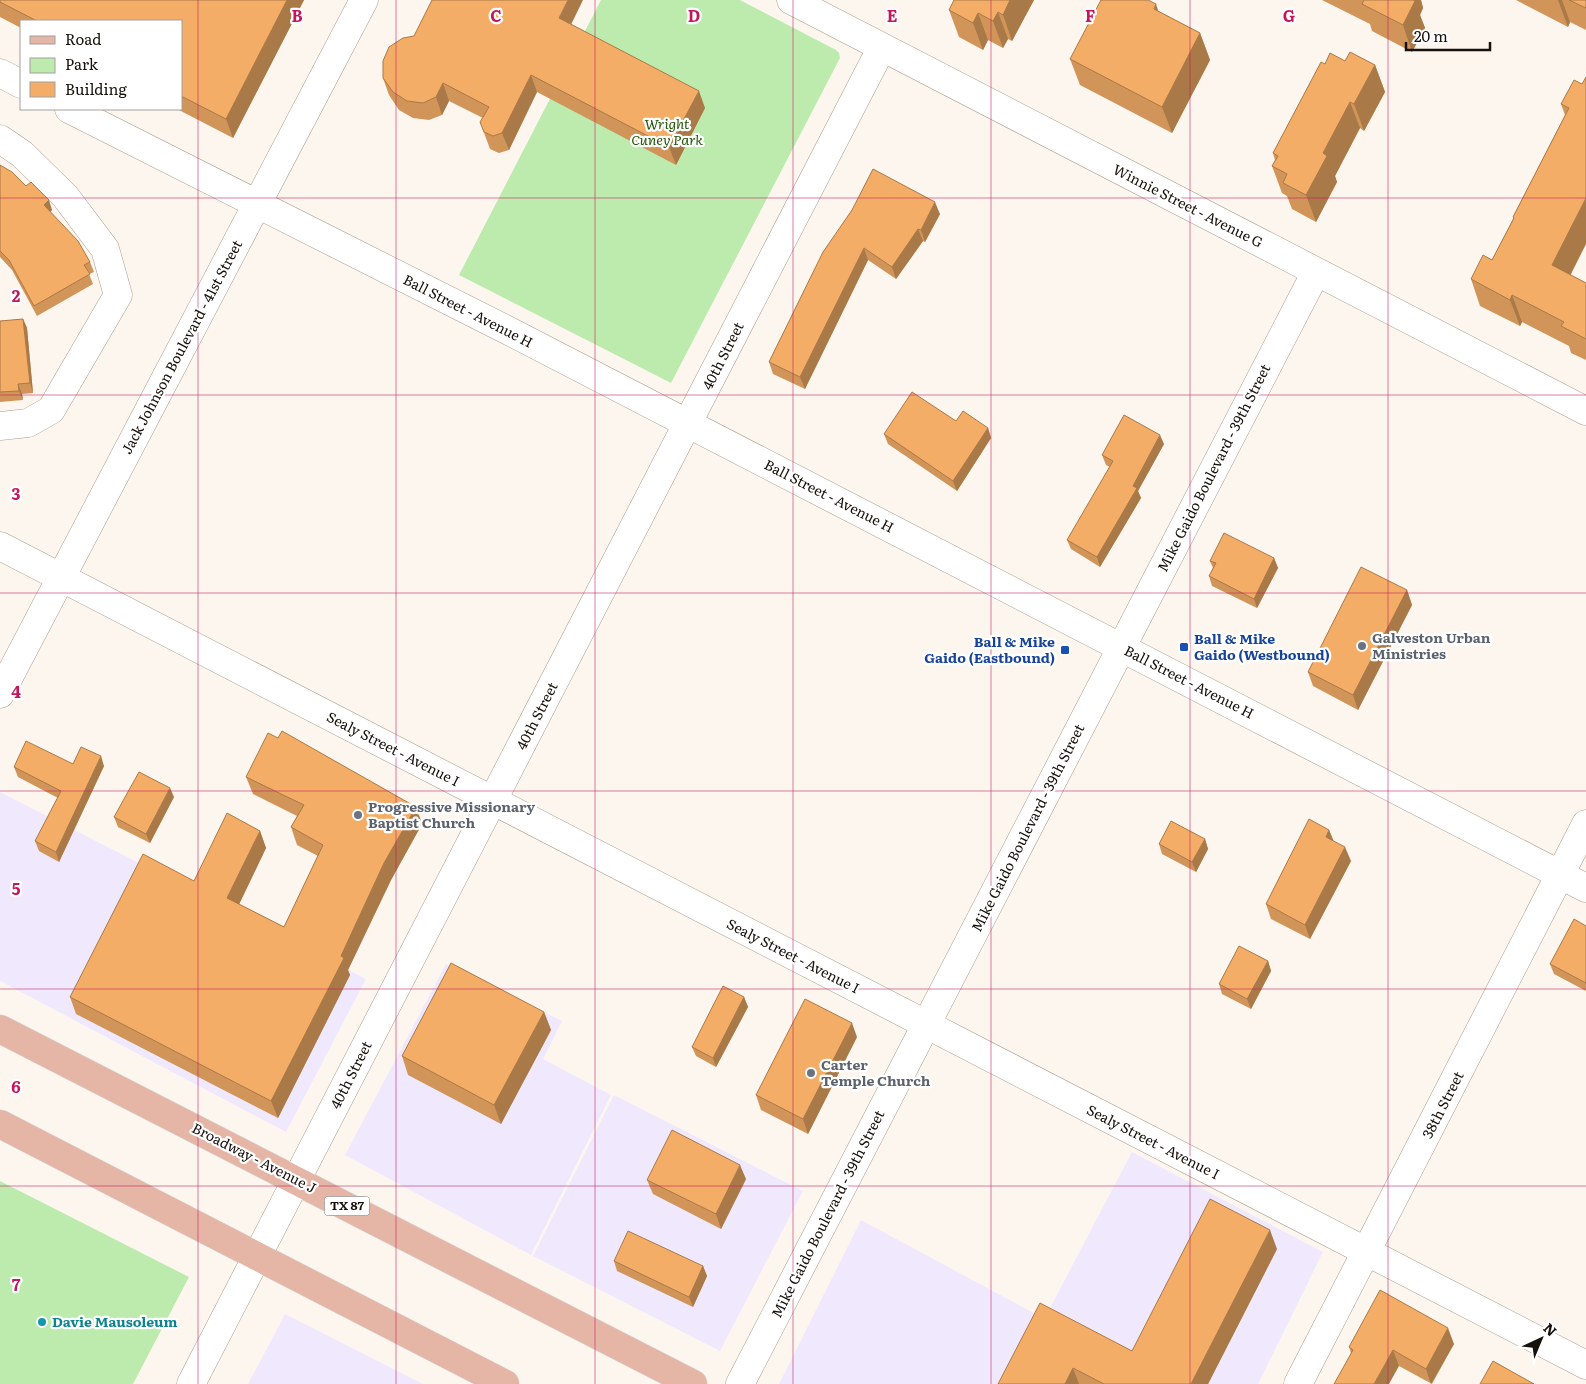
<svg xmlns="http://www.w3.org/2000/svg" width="1586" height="1384" viewBox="0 0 1586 1384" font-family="Literata,serif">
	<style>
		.commercial { fill: #f0e9fe }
		.green { fill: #bdebae }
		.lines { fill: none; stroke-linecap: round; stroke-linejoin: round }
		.minor-casing { stroke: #ac9c8e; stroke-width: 29 }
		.tertiary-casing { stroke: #ac9c8e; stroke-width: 29 }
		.primary-casing { stroke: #d5d4d3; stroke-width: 29 }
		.minor { stroke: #fff; stroke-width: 28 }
		.tertiary { stroke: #fff; stroke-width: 28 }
		.primary { stroke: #e5b6a6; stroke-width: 28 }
		.wall { fill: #d19559 }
		.shaded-wall { fill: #aa7948 }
		.building { fill: #f3ad67; stroke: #aa7948 }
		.grid { fill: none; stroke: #c2185b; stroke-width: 1; stroke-opacity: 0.55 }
		.worship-dot { fill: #6b7280; stroke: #fff; stroke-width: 2 }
		.transit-dot { fill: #1a4fb4; stroke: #fff; stroke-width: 2 }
		.culture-dot { fill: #0f9aa8; stroke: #fff; stroke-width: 2 }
		.labels { text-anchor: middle; stroke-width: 4.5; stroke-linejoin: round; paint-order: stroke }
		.shield { fill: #fff; stroke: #5d5855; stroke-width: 1 }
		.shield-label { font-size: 12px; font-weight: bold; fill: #17110c }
		.park-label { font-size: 14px; font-style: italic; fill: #225706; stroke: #fff }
		.street-label { font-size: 14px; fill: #17110c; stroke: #fff }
		.worship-label { font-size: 14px; font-weight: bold; fill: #5b616d; stroke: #fff; text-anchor: start }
		.transit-label { font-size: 14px; font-weight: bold; fill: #164399; stroke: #fff; text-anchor: start }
		.culture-label { font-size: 14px; font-weight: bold; fill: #0d838f; stroke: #fff; text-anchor: start }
		.grid-label { font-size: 16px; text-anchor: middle; font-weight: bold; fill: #c2185b; stroke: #fff; stroke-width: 4.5; stroke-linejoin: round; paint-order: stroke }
	</style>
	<rect width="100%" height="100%" fill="#fdf6ef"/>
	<!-- commercial -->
	<path class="commercial" d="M0,792L366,979L286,1132L0,981Z
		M446,964L562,1021L543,1059L611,1095L531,1255L345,1155Z
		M614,1095L803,1191L720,1351L533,1256Z
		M1132,1152L1323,1252L1258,1384H1010Z
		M861,1220L1043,1318L1008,1384H779Z
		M285,1314L423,1384H248Z"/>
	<!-- green -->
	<path class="green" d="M601,0H740L836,50L839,53L840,58L671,383L459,275Z
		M0,1181L189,1277L133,1384H0Z"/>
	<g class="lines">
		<defs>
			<path id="minor" d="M791,0L1586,411
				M0,139L22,154L65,196L105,249L118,295L51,410L28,423L0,426
				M0,546L1586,1365
				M0,694L364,0
				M191,1384L882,47
				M740,1384L1316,272
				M1298,1384L1586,824"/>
			<path id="tertiary" d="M0,73L21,84
				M69,109L507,330L1586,888"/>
			<path id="primary" d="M0,1029L693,1384
				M0,1124L505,1384"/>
		</defs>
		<!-- minor casing -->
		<use href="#minor" class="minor-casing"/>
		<!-- tertiary casing -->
		<use href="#tertiary" class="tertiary-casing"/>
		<!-- primary casing -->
		<use href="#primary" class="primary-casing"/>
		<!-- minor -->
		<use href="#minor" class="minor"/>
		<!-- tertiary -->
		<use href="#tertiary" class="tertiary"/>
		<!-- primary -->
		<use href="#primary" class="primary"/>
	</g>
	<!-- wall -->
	<path class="wall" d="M0,0H304L233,138L177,109H181V21H21V28L0,17Z
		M954,0H1034L1012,41L1008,39L1003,48L988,40L983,50L959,37L949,10Z
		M1322,0H1421L1423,8L1420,15L1425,28L1412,52L1372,31L1370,24Z
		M1516,0H1586V30L1570,22L1568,27Z
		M1158,11L1200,33L1210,60L1172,133L1080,85L1070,59Z
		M571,24L705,108L676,165L537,92L509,150L499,153L490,149L480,122L483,118L449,101L442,115L429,120L413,118L399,110L389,95L383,78Z
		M1345,61L1375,65L1385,92L1364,131L1360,128L1335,176L1337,182L1316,222L1292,209L1287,196L1282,193L1272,166L1275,160L1273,153L1325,64Z
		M1582,84L1570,275L1586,283V360L1571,353L1569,346L1522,322L1520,326L1480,306L1471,279L1492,260L1513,219V217L1565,115L1561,104Z
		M0,165L26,186L52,210L50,212L90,262L94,272L89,274L93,284L37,316L12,270L0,257Z
		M852,210L940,214L925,242L923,241L896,279L868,260L805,389L773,374L769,362Z
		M23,319L27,328L33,393L22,394L23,400L0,402V321Z
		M956,421L988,428L991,438L957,491L888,444L884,434Z
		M1164,444L1138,491L1141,498L1100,567L1071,549L1067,540L1110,467L1106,465L1102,455Z
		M1274,558L1278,568L1257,608L1212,586L1209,576L1213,568L1210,561Z
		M1407,590L1412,605L1358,710L1313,686L1308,672Z
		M104,766L59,862L39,851L35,841L58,798L18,777L14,767Z
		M246,777L416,807L422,824L391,880L348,970L350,975L278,1118L76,1014L70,997L194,881L260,831L266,848L239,904L284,927L318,856L297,845L291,827L297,816L253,794Z
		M174,797L150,843L118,827L114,817Z
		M1329,830L1333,841L1351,861L1310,939L1271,919L1266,904Z
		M1205,839L1208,849L1196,872L1162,854L1159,844Z
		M1586,926V991L1554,974L1550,964Z
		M1268,961L1271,971L1251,1009L1222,994L1219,984Z
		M744,997L748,1007L716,1067L696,1056L692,1047Z
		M544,1012L551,1030L501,1124L408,1075L402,1056Z
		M857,1037L808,1134L761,1110L756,1095Z
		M746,1179L721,1229L653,1194L647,1180Z
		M1277,1249L1208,1384H998L1132,1351Z
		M614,1261L703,1266L707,1276L693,1307L617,1271Z
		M1454,1344L1432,1384L1399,1366L1351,1353L1349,1347Z"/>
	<!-- shaded-wall -->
	<path class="shaded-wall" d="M287,0H304L233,138L226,119Z
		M568,0H583L566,35L559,18Z
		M1010,0H1034L1012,41L1003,15Z
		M1407,0H1421L1423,8L1420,15L1425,28L1412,52L1403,25Z
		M1558,0H1562L1570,22L1568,27Z
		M1156,4L1165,31L1154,9Z
		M998,12L1008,39L1003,48L993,21Z
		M978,13L988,40L983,50L973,23Z
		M1200,33L1210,60L1172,133L1162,107Z
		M1375,65L1385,92L1364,131L1354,104Z
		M531,75L537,92L509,150L502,133Z
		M443,83L449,101L442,115L436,97Z
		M699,91L705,108L676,165L669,147Z
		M1350,102L1360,128L1335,176L1337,182L1316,222L1306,195L1323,153Z
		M1586,198V244L1562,292L1552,265Z
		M49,200L52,210L48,215L44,205Z
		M935,202L940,214L925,242L921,230Z
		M918,229L923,241L896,279L892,267Z
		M864,248L868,260L805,389L800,377Z
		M1512,295L1522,322L1520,326L1510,300Z
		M23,319L27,328L33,393L30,383Z
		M18,384L22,394L23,400L19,391Z
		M988,428L991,438L957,491L953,481Z
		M1160,435L1164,444L1138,491L1141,498L1100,567L1097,557L1133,486Z
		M1274,558L1278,568L1257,608L1254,599Z
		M1407,590L1412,605L1358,710L1353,695Z
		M101,756L104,766L59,862L56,852Z
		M170,788L174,797L150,843L146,834Z
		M416,807L422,824L391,880L348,970L350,975L278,1118L271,1101L341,956L384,863Z
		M1329,830L1335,844L1326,837Z
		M260,831L266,848L234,915L227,898Z
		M1205,839L1208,849L1196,872L1192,862Z
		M1345,847L1351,861L1310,939L1305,925Z
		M1268,961L1271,971L1251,1009L1247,999Z
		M744,997L748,1007L716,1067L713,1058Z
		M544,1012L551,1030L501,1124L494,1105Z
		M852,1023L857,1037L808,1134L803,1119Z
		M740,1165L746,1179L721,1229L716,1214Z
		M1270,1230L1277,1249L1208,1384H1191Z
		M703,1266L707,1276L693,1307L689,1297Z
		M1448,1328L1454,1344L1431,1384L1426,1369Z
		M1393,1350L1399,1366L1389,1384H1374Z
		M1073,1368L1079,1384H1065Z"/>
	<!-- building -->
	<path class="building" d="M0,0H287L226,119L181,96V21H37L0,2Z
		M432,0H568L559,18L699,91L669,147L531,75L502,133L493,136L484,132L480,122L489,107L443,83L436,97L423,103L407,101L393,92L383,78V61L389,47L403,38L414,36Z
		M954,0H1010L1003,15L998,12L993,21L978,13L973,23L949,10Z
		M1101,0H1148L1156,4L1154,9L1200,33L1162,107L1070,59Z
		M1364,0H1413L1415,1L1403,25L1362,4Z
		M1569,0H1586V8Z
		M1350,52L1375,65L1354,104L1350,102L1323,153L1327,156L1306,195L1283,183L1287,174L1272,166L1278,156L1273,153L1321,62L1325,64L1330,53L1345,61Z
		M1586,77V198L1552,265L1586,283V339L1561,326L1564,322L1512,295L1510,300L1471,279L1483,255L1492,260L1514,218L1513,217L1569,108L1561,104L1574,80L1582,84Z
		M0,165L12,172L26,186L31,182L49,200L44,205L78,241L90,262L84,265L90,274L34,306L9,260L0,251Z
		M873,169L935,202L921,230L918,229L892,267L864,248L800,377L769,362L823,252L852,210Z
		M23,319L30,383L18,384L19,391L0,392V321Z
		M912,392L956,421L963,411L988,428L953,481L884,434Z
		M1124,415L1160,435L1133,486L1137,488L1097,557L1067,540L1113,461L1102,455Z
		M1224,533L1274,558L1254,599L1209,576L1216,563L1210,561Z
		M1361,567L1407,590L1353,695L1308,672Z
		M282,731L416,807L384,863L341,956L344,958L271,1101L70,997L143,854L194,881L227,813L260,831L227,898L284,927L323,845L291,827L304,805L246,777L268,733L278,738Z
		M26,741L73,764L81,747L101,756L56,852L35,841L61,791L14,767Z
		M139,772L170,788L146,834L114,817Z
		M1309,819L1329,830L1326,837L1345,847L1305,925L1266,904Z
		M1171,821L1205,839L1192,862L1159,844Z
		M1574,919L1586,926V983L1550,964Z
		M1239,946L1268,961L1247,999L1219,984Z
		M451,963L544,1012L494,1105L402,1056Z
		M723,986L744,997L713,1058L692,1047Z
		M805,999L852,1023L803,1119L756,1095Z
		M672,1130L740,1165L716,1214L647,1180Z
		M1210,1199L1270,1230L1191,1384H1104L1073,1368L1065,1384H998L1040,1303L1132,1351Z
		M628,1231L703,1266L689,1297L614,1261Z
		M1380,1290L1448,1328L1426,1369L1393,1350L1374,1384H1334L1353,1350L1349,1347Z
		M1493,1361L1534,1384H1480Z"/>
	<!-- grid -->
	<path class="grid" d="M198,0V1384M396,0V1384M595,0V1384M793,0V1384M991,0V1384M1190,0V1384M1388,0V1384M0,198H1586M0,395H1586M0,593H1586M0,791H1586M0,989H1586M0,1186H1586"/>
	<!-- markers -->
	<g class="worship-dot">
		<circle cx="1362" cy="646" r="5"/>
		<circle cx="358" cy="815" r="5"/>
		<circle cx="811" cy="1073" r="5"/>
	</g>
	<g class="transit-dot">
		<rect x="1179" y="642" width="10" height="10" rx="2.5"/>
		<rect x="1060" y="645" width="10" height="10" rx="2.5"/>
	</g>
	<circle class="culture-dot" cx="42" cy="1322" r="5"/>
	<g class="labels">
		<!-- shield labels -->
		<rect class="shield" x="324.5" y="1196.5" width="45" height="19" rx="4"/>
		<g class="shield-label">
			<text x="347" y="1210">TX 87</text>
		</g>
		<!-- park labels -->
		<g class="park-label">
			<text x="667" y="129">Wright<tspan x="667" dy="16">Cuney Park</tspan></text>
		</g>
		<!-- street labels -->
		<g class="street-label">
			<text transform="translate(1188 206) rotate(27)" y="5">Winnie Street - Avenue G</text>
			<text transform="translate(468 311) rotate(27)" y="5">Ball Street - Avenue H</text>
			<text transform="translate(182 347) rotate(-62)" y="5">Jack Johnson Boulevard - 41st Street</text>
			<text transform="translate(723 356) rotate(-63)" y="5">40th Street</text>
			<text transform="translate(1214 468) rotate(-63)" y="5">Mike Gaido Boulevard - 39th Street</text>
			<text transform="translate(829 496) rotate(27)" y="5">Ball Street - Avenue H</text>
			<text transform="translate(1189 682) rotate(27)" y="5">Ball Street - Avenue H</text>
			<text transform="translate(537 716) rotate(-63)" y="5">40th Street</text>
			<text transform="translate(393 749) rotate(27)" y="5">Sealy Street - Avenue I</text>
			<text transform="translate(1028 828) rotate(-63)" y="5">Mike Gaido Boulevard - 39th Street</text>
			<text transform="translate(793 956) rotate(27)" y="5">Sealy Street - Avenue I</text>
			<text transform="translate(351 1075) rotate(-63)" y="5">40th Street</text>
			<text transform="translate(1443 1105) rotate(-63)" y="5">38th Street</text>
			<text transform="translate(1153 1142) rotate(27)" y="5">Sealy Street - Avenue I</text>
			<text transform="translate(254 1158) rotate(27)" y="5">Broadway - Avenue J</text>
			<text transform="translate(828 1214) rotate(-63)" y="5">Mike Gaido Boulevard - 39th Street</text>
		</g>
		<!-- worship labels -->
		<g class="worship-label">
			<text x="1372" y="643">Galveston Urban<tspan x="1372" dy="16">Ministries</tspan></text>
			<text x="368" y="812">Progressive Missionary<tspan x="368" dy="16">Baptist Church</tspan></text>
			<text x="821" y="1070">Carter<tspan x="821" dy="16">Temple Church</tspan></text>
		</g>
		<!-- transit labels -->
		<g class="transit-label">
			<text x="1194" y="644">Ball &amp; Mike<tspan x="1194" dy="16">Gaido (Westbound)</tspan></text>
			<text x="1055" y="647" text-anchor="end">Ball &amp; Mike<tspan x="1055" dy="16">Gaido (Eastbound)</tspan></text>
		</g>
		<!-- culture labels -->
		<g class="culture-label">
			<text x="52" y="1327">Davie Mausoleum</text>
		</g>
	</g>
	<g class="grid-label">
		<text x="297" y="22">B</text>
		<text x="496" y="22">C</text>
		<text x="694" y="22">D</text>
		<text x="892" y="22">E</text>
		<text x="1090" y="22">F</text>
		<text x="1289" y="22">G</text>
		<text x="16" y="302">2</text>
		<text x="16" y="500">3</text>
		<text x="16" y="698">4</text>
		<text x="16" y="895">5</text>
		<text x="16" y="1093">6</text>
		<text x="16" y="1291">7</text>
	</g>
	<!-- legend -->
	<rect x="20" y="20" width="162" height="90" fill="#ffffff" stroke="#a2a09e"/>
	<rect x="30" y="36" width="25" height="8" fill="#e5b6a6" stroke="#a2a09e"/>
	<text x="65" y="45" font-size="15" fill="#17110c">Road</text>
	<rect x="30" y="58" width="25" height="15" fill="#bdebae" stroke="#a2a09e"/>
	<text x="65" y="70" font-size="15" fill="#17110c">Park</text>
	<rect x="30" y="82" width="25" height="15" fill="#f3ad67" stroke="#a2a09e"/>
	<text x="65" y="95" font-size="15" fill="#17110c">Building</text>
	<!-- north arrow -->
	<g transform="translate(1541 1339) rotate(44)" stroke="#ffffff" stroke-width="4" paint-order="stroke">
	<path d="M0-4L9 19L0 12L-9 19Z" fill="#17110c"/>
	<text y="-8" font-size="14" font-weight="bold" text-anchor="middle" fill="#17110c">N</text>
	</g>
	<!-- scale -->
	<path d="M1406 42v8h84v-8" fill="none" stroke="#17110c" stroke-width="2.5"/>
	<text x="1414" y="42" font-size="15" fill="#17110c" stroke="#ffffff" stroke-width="4" paint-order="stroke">20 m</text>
</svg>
